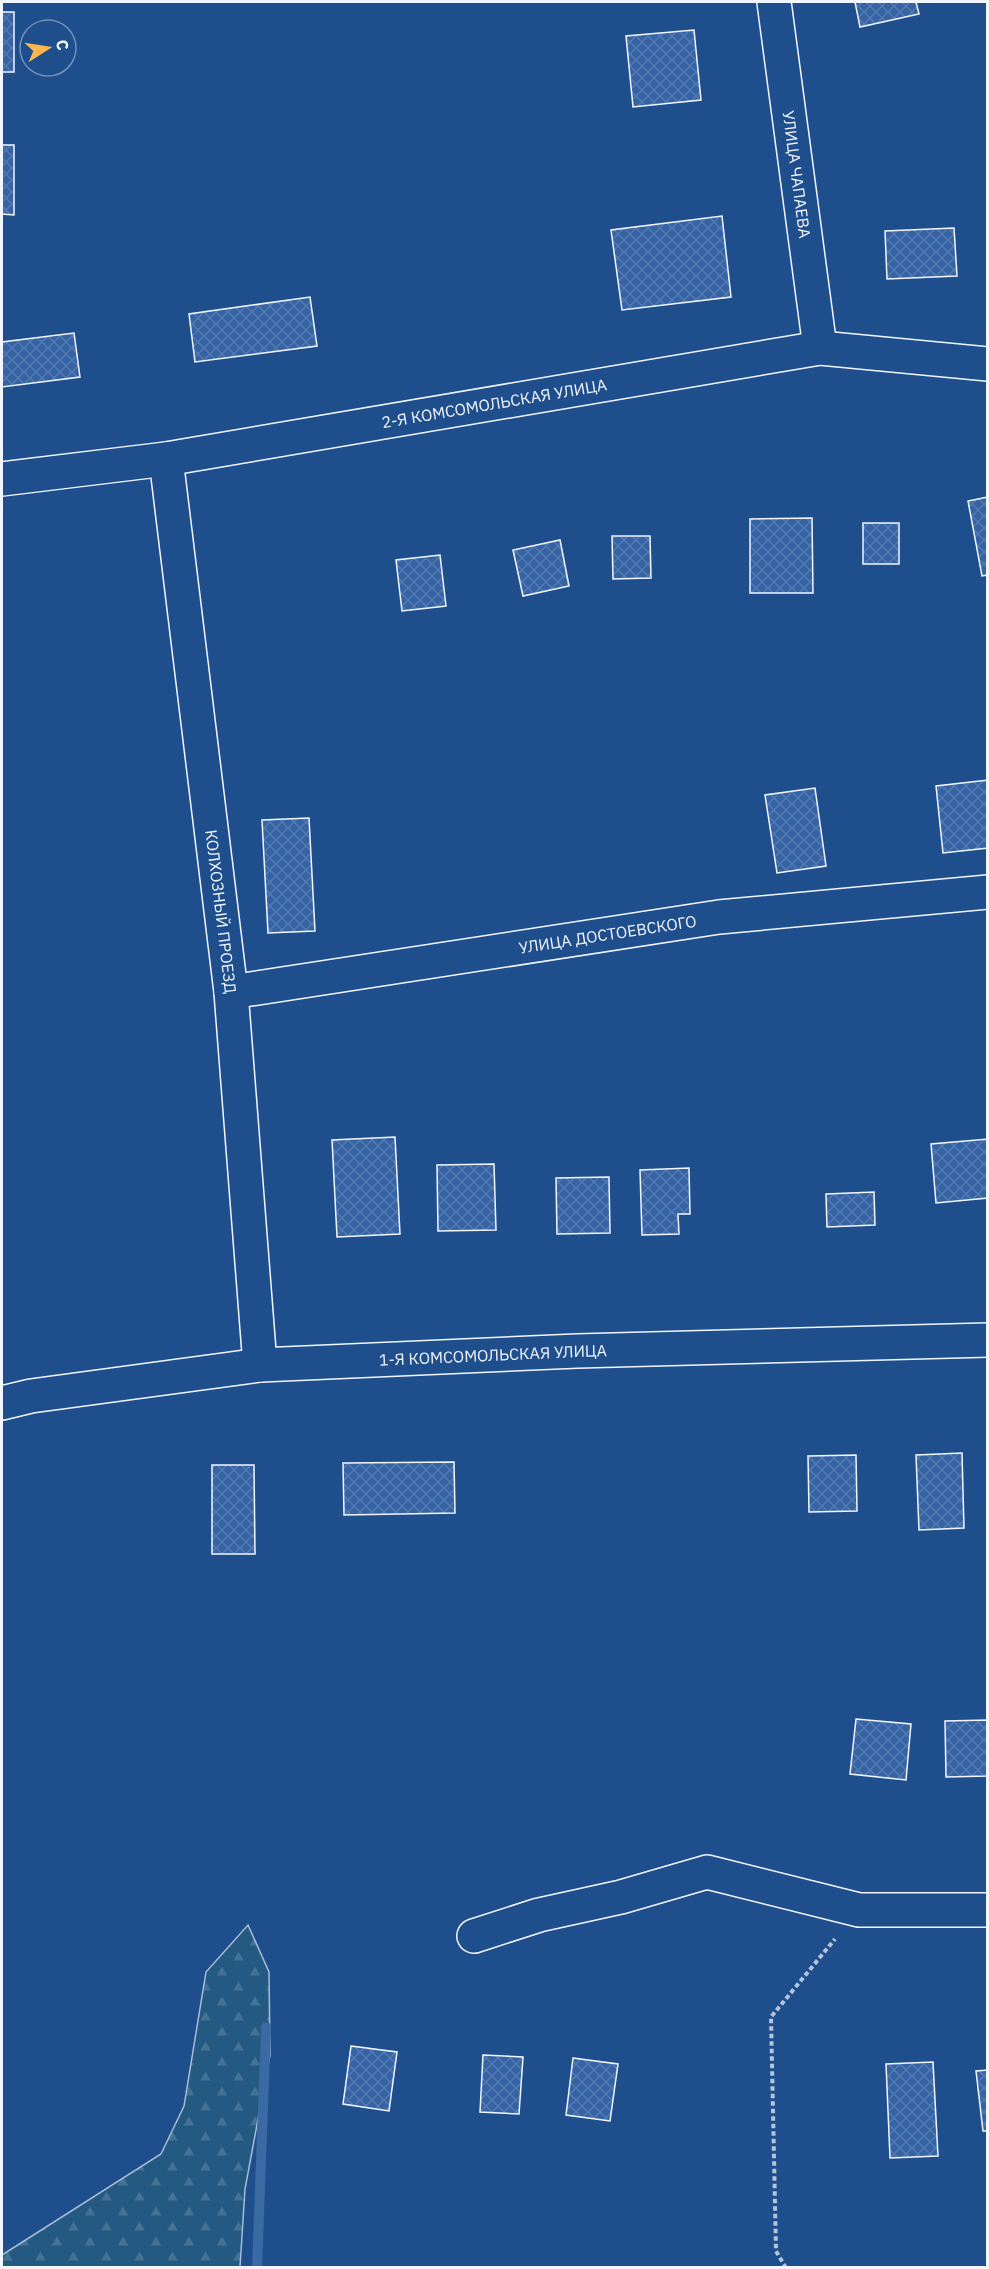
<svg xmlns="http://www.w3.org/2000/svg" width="989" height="2269" viewBox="0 0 989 2269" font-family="'IBM Plex Sans',sans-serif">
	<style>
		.forest { fill: url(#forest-firs); stroke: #a8bbd7; stroke-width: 1.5 }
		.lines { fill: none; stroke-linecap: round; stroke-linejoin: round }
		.stream { stroke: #3b69a3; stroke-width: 10 }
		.building { fill: url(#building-cross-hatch); stroke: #f2f6ff; stroke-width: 1.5 }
		.street-casing { stroke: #f2f6ff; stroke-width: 36 }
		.secondary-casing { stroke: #f2f6ff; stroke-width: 36 }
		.path { stroke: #b3c4dc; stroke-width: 4; stroke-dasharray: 4.5 3; stroke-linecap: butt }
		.street { stroke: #1f4e8c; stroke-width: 33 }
		.secondary { stroke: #1f4e8c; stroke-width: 33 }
		.labels { text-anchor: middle; stroke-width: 4.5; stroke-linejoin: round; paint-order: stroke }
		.street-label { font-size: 16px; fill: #f2f6ff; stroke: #1f4e8c }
	</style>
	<defs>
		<pattern id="forest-firs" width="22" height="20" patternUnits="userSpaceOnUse" patternTransform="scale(1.5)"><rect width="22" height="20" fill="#245a82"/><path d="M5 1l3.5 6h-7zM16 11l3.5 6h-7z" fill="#447295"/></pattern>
		<pattern id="building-cross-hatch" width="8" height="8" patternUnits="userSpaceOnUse" patternTransform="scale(1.5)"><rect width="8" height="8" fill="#3563a3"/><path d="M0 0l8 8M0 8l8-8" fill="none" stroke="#537ab1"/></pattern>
	</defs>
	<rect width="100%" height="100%" fill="#1f4e8c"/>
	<!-- forest -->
	<path class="forest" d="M248,1925L269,1972L270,2055L245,2189L240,2267H2V2255L161,2154L184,2106L206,1972Z"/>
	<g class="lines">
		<!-- stream -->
		<path class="stream" d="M257,2268L266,2027"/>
	</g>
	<!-- building -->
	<path class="building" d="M855,2H916L919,14L860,27Z
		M2,12H14V72H2Z
		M694,30L701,100L633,107L626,36Z
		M2,145H14V215L2,214Z
		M722,216L731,297L622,310L611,230Z
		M954,228L957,276L887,279L885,231Z
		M310,297L317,346L195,362L189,314Z
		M74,333L80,377L2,387V342Z
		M988,497V575L982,576L968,501Z
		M812,518L813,593H750V519Z
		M863,523H899V564H863Z
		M612,536H650L651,578L613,579Z
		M560,540L569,586L523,596L513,550Z
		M440,555L446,606L402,611L396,560Z
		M988,780V848L943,853L936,786Z
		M815,788L826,866L777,873L765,795Z
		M309,818L315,931L268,933L262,820Z
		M395,1137L400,1234L337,1237L332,1140Z
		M988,1139V1198L936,1203L931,1144Z
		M494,1164L496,1230L438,1231L437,1165Z
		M689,1168L690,1214H678L679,1234L642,1235L640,1170Z
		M609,1177L610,1233L557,1234L556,1178Z
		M874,1192L875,1225L827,1227L826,1194Z
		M962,1453L964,1528L919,1530L916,1455Z
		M856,1455L857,1511L809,1512L808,1456Z
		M454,1462L455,1513L344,1515L343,1463Z
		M212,1465H254L255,1554H212Z
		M856,1719L911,1724L906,1780L850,1774Z
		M988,1720V1776L946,1777L945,1721Z
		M351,2046L397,2052L389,2111L343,2104Z
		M483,2055L523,2057L519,2114L480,2112Z
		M573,2058L618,2064L610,2121L566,2115Z
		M933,2062L938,2156L890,2158L886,2064Z
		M988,2070V2131H983L976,2071Z"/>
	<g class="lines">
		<defs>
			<g id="street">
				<path id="s1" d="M774,2L820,348"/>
				<path id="s2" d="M166,459L231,992L260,1365"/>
				<path id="s3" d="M2,479L166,459L820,348L988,364"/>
				<path id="s4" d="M231,992L719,917L988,892"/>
				<path d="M474,1936L539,1915L621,1897L707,1872L859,1910H988"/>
			</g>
			<g id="secondary">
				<path id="s5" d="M2,1403L31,1396L260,1365L577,1351L988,1340"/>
			</g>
		</defs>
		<!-- street casing -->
		<use href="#street" class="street-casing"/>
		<!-- secondary casing -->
		<use href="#secondary" class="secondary-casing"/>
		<!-- path -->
		<path class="path" d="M786,2268L776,2251L771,2017L835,1939"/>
		<!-- street -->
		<use href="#street" class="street"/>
		<!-- secondary -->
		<use href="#secondary" class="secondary"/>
	</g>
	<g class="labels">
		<!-- street labels -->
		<g class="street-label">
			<text dy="6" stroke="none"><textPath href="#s1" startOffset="174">УЛИЦА ЧАПАЕВА</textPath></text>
			<text dy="6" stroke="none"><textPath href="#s3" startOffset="498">2-Я КОМСОМОЛЬСКАЯ УЛИЦА</textPath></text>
			<text dy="6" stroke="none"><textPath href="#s2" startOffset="456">КОЛХОЗНЫЙ ПРОЕЗД</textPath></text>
			<text dy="6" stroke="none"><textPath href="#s4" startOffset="381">УЛИЦА ДОСТОЕВСКОГО</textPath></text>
			<text dy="6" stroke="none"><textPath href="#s5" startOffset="494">1-Я КОМСОМОЛЬСКАЯ УЛИЦА</textPath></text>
		</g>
	</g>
	<!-- border -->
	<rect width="989" height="2269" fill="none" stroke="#f2f6ff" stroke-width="6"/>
	<!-- north arrow -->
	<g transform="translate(48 48) rotate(78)"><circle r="28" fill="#1f4e8c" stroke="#7391ba" stroke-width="1.5"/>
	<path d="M0-4.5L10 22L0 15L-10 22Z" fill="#ffb74d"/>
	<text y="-9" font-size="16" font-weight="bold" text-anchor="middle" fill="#f2f6ff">С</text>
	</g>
</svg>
